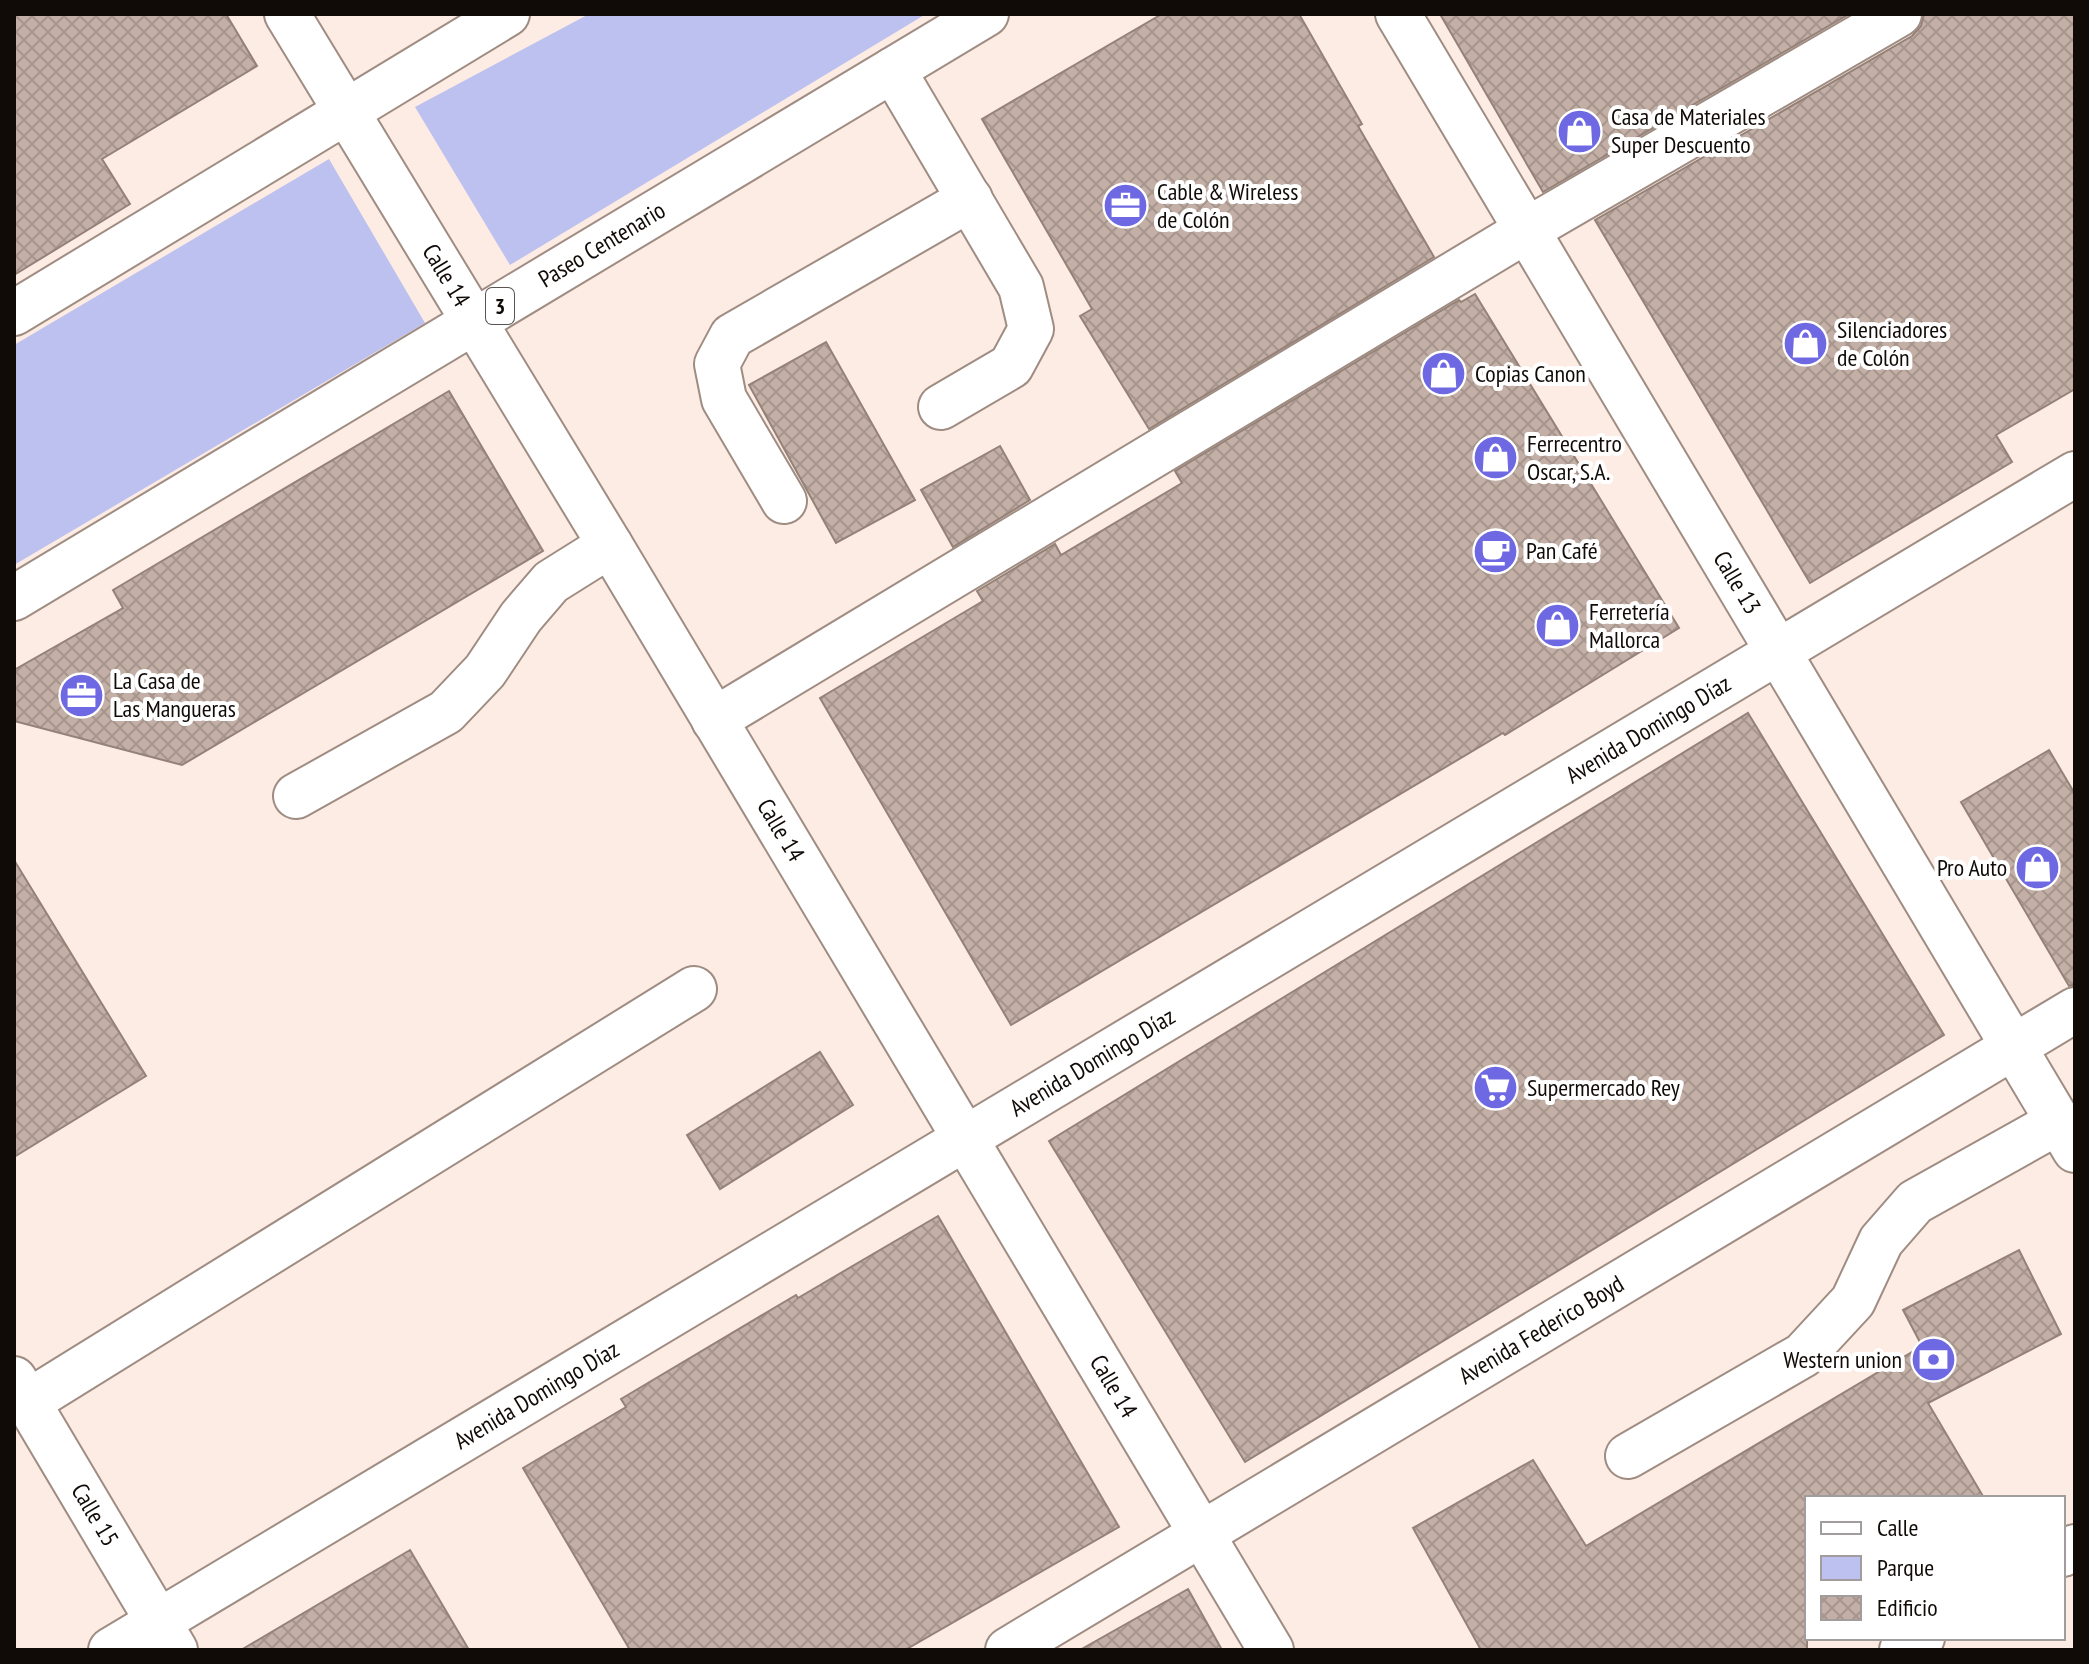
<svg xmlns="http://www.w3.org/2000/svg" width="2089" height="1664" viewBox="0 0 2089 1664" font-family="'PT Sans Narrow',sans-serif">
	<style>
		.green { fill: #bdc1ef }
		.building { fill: url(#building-cross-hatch); stroke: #948178; stroke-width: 2 }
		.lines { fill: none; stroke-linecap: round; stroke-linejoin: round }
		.minor-casing { stroke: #9f8c82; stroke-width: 48 }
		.major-casing { stroke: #9f8c82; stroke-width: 48 }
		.minor { stroke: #fff; stroke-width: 44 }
		.major { stroke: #fff; stroke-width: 44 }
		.labels { text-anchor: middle; stroke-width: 8; stroke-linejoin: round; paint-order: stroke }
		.shield { fill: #fff; stroke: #585452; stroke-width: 2 }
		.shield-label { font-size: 22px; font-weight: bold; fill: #110b08 }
		.poi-label { font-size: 24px; fill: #110b08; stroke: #fff; text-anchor: start }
		.street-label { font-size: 24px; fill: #110b08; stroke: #fff }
	</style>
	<defs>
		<pattern id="building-cross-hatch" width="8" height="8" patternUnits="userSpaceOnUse" patternTransform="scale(2)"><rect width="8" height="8" fill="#c3afa5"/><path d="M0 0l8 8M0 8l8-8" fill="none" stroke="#a6958d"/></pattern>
	</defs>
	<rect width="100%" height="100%" fill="#fdece3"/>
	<!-- green -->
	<path class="green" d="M589,14H926L510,265L415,107Z
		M329,159L425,323L14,565V345Z"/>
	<!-- building -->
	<path class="building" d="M14,14H226L257,66L102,159L130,204L14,275Z
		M1162,14H1299L1362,124L1358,126L1434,257L1149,429L1080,316L1092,309L982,119Z
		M1440,14H1849L1543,192Z
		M1924,14H2075V389L1996,435L2012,462L1810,583L1595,220L1912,36L1921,26Z
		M1475,294L1679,628L1505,735L1503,733L1011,1025L820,698L983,601L977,591L1055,544L1061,555L1182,483L1175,471L1459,300L1461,302Z
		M826,342L915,500L836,543L749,385Z
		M449,391L543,551L182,765L14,721V670L123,608L113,590Z
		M1000,446L1030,500L953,547L921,490Z
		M1748,713L1944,1035L1245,1462L1049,1141Z
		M2049,750L2075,794V985L2069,986L1961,802Z
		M14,860L146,1076L14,1157Z
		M820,1052L853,1105L720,1189L687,1135Z
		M938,1216L1119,1527L905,1650H630L523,1468L626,1407L621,1399L796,1295L798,1298Z
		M2019,1250L2061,1334L1928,1403L1984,1498H1807V1650H1481L1413,1528L1533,1460L1586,1546L1922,1346L1903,1310Z
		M410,1550L469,1650H241Z
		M1188,1589L1222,1650H1080Z"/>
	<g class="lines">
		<defs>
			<g id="minor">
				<path id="s1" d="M287,14L610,545L1271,1650"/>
				<path d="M893,70L1021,287L1031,329L1011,366L941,407"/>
				<path d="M784,501L724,399L717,364L732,336L970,199"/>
				<path d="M714,720L1527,230L1899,14"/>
				<path d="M296,796L446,712L485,671L521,617L551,582L610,545"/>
				<path id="s2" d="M14,1379L175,1650"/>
				<path d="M28,1402L694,989"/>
				<path d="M1628,1456L1803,1355L1853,1301L1881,1241L1915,1202L2058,1122"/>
				<path d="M2063,1554L2075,1547"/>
				<path id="s3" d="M111,1650L2075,474"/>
				<path id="s4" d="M1008,1650L2075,1010"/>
				<path d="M1902,1650L1922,1638"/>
			</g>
			<g id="major">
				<path id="s5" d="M1398,14L2075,1150"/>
				<path d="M14,313L507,14"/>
				<path id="s6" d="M14,598L986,14"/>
			</g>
		</defs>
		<!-- minor casing -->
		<use href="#minor" class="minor-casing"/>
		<!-- major casing -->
		<use href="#major" class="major-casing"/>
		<!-- minor -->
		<use href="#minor" class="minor"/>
		<!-- major -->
		<use href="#major" class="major"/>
	</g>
	<!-- icons -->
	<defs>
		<symbol id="shop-disc" viewBox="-11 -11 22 22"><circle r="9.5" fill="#6e69e3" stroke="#fff"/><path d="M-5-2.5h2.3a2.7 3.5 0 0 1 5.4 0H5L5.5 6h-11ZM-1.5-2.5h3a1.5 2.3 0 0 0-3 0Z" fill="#fff"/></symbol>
		<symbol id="office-disc" viewBox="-11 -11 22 22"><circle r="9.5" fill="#6e69e3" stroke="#fff"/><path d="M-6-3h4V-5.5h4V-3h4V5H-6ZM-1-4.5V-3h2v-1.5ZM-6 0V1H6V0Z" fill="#fff"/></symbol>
		<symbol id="cafe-disc" viewBox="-11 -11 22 22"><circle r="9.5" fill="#6e69e3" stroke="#fff"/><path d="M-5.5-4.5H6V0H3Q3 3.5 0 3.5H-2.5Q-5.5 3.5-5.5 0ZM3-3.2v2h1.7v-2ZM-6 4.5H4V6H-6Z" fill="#fff"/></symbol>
		<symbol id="supermarket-disc" viewBox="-11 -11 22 22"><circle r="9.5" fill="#6e69e3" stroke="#fff"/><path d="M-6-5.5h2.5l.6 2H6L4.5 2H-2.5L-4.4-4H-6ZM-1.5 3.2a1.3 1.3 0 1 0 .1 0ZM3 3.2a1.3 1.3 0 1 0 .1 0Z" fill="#fff"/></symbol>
		<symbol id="bank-disc" viewBox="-11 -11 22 22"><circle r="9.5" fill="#6e69e3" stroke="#fff"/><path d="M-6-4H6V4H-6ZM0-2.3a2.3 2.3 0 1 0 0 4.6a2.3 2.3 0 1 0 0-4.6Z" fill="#fff"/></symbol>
	</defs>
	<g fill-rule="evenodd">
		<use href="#shop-disc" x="1554" y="106" width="51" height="51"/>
		<use href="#office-disc" x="1100" y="180" width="51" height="51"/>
		<use href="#shop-disc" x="1780" y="318" width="51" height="51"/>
		<use href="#shop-disc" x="1418" y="348" width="51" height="51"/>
		<use href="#shop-disc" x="1470" y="432" width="51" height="51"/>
		<use href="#cafe-disc" x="1470" y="526" width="51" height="51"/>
		<use href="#shop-disc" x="1532" y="600" width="51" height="51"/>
		<use href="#office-disc" x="56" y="670" width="51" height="51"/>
		<use href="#shop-disc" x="2012" y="842" width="51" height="51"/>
		<use href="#supermarket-disc" x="1470" y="1062" width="51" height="51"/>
		<use href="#bank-disc" x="1908" y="1334" width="51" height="51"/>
	</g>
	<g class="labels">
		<!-- shield labels -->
		<rect class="shield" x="486" y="288" width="28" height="36" rx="6"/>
		<g class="shield-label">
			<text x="500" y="314">3</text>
		</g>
		<!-- poi labels -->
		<g class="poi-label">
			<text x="1611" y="125">Casa de Materiales<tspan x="1611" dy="28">Super Descuento</tspan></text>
			<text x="1157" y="200">Cable &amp; Wireless<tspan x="1157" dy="28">de Colón</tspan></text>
			<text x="1837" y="338">Silenciadores<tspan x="1837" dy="28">de Colón</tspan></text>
			<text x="1475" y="382">Copias Canon</text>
			<text x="1527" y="452">Ferrecentro<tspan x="1527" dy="28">Oscar, S.A.</tspan></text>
			<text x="1526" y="559">Pan Café</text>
			<text x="1589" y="620">Ferretería<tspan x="1589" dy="28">Mallorca</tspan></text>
			<text x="113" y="689">La Casa de<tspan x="113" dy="28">Las Mangueras</tspan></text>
			<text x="2007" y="876" text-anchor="end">Pro Auto</text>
			<text x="1527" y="1096">Supermercado Rey</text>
			<text x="1902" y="1368" text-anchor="end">Western union</text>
		</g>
		<!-- street labels -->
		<g class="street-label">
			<text dy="8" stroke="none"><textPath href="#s6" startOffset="686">Paseo Centenario</textPath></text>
			<text dy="8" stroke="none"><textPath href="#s1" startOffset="306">Calle 14</textPath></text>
			<text dy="8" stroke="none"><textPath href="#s5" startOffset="662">Calle 13</textPath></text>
			<text dy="8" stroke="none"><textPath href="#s3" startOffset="1792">Avenida Domingo Díaz</textPath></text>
			<text dy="8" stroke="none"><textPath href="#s1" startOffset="954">Calle 14</textPath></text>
			<text dy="8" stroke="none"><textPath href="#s3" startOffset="1144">Avenida Domingo Díaz</textPath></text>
			<text dy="8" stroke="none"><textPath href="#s4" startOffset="622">Avenida Federico Boyd</textPath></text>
			<text dy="8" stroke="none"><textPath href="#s1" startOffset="1602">Calle 14</textPath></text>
			<text dy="8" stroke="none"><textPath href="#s3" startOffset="496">Avenida Domingo Díaz</textPath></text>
			<text dy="8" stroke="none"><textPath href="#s2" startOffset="158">Calle 15</textPath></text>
		</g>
	</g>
	<!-- border -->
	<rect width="2089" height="1664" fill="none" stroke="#110b08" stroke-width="32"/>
	<!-- legend -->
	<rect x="1805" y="1496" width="260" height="144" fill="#ffffff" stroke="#a09d9c" stroke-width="2"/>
	<rect x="1821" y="1522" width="40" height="12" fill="#ffffff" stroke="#a09d9c" stroke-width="2"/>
	<text x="1877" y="1536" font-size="24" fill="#110b08">Calle</text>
	<rect x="1821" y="1556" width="40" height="24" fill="#bdc1ef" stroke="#a09d9c" stroke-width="2"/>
	<text x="1877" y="1576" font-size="24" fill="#110b08">Parque</text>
	<rect x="1821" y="1596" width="40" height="24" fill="url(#building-cross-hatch)" stroke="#a09d9c" stroke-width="2"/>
	<text x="1877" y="1616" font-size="24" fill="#110b08">Edificio</text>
</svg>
